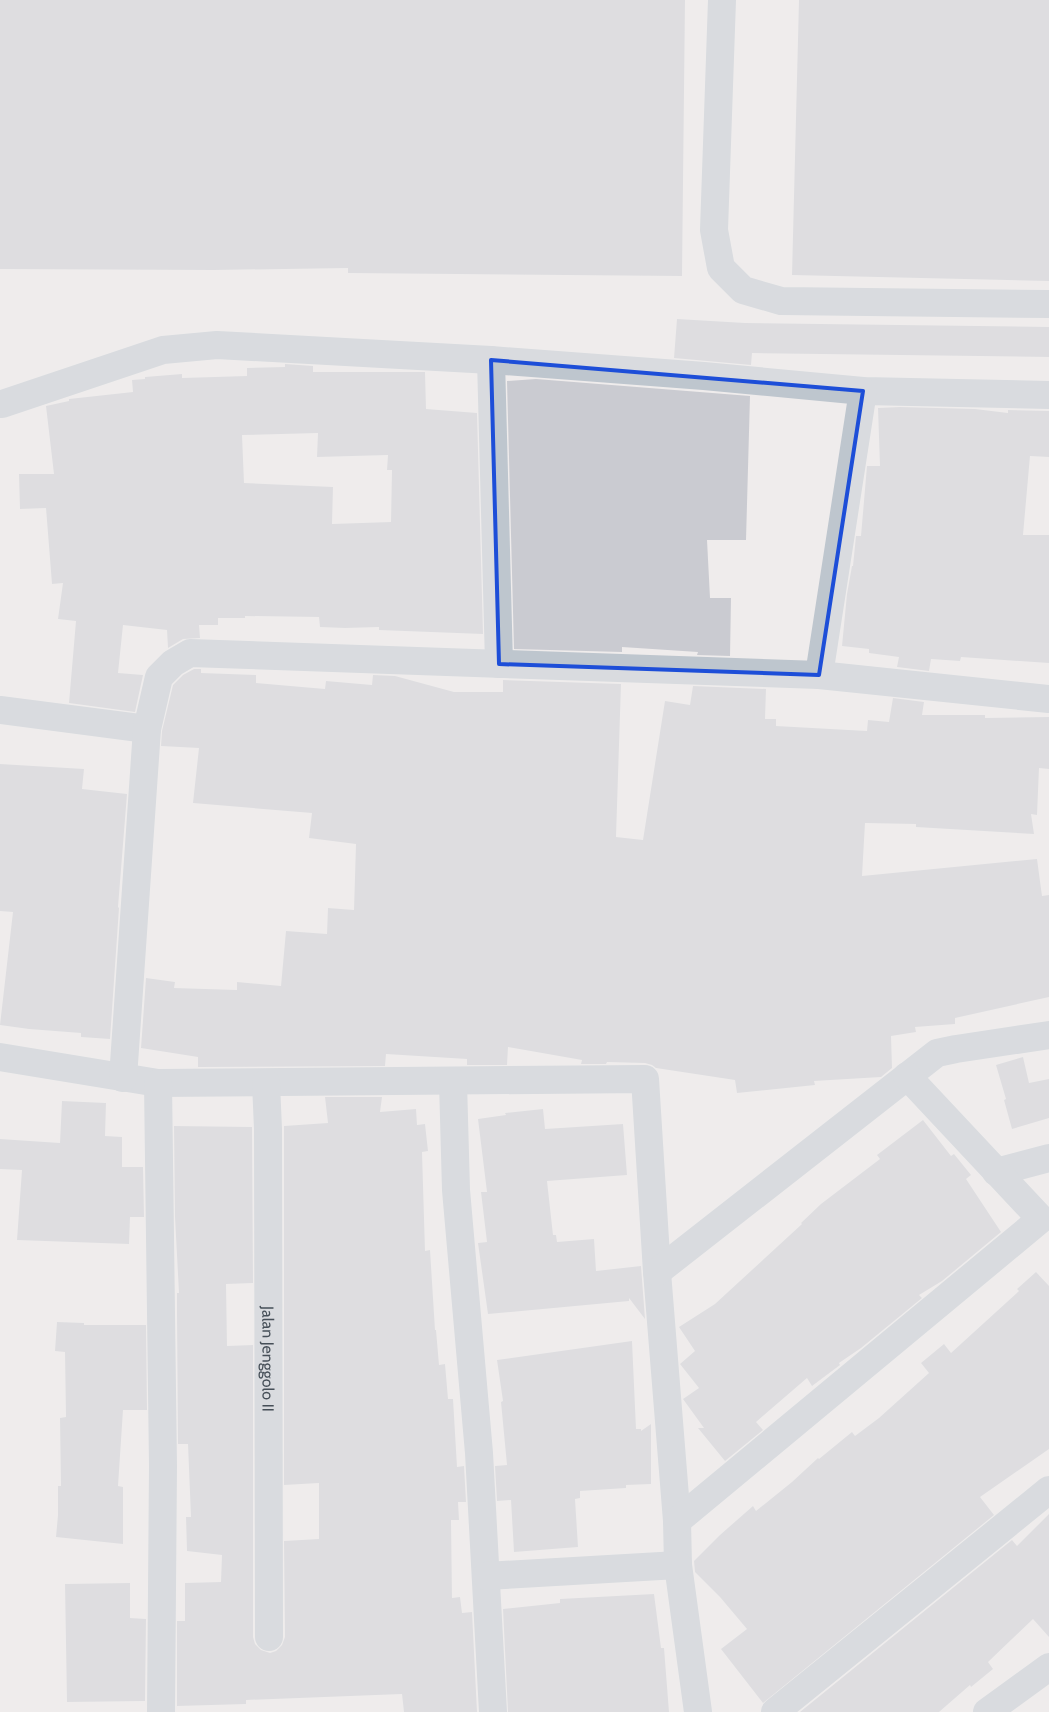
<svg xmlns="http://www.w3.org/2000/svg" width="1049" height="1712" viewBox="0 0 1049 1712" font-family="Cabin,sans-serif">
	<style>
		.building { fill: #cacbd1; fill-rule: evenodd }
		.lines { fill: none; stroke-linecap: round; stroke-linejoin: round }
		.minor { stroke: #bec6ce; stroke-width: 28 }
		.marked { fill: none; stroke: #1d4ed8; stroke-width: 4; stroke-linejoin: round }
		.labels { text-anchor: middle; stroke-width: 4; stroke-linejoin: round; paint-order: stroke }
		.street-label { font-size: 16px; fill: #464f58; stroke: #fff }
	</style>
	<rect width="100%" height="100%" fill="#efecec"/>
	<!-- building -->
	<path class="building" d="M0,0H685L682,276L348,273V268L214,270L0,269Z
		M799,0H1049V281L792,275Z
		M677,319L745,323L1049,327V357L752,353L751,365L674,358Z
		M285,364L313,366V372H425L426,409L477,413L483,634L379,630V627L345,628L320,627L319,617L245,616V618H218V625H199L200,638L183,639L168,648L167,630L123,625L118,673L143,675L135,712L69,703L76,621L58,619L63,583L52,584L46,508L20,509L19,474H54L46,406L69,401V399L133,392L132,380L145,379V377L182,374V378L247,376V368L285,367ZM318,433L317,457L388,455L387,470H392L391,522L332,524L333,487L244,483L242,435Z
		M536,379L750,396L746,540H707L710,598H731L730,656L697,655L698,652L622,647V652L514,649L507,381Z
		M900,407L975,409L1008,413V410L1049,411V457L1030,456L1023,535H1049V663L961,657L960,661L931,659L929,671L897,667L899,657L869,653V649L842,646L847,594L852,566H853L856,536H861L867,466H880L878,408Z
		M194,669H201V673L256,675V683L325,689L326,681L372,685L373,675L395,676L454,692H503V680L621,684L616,837L643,840L665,701L690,705L693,686L766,689L765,719H776V726L867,731L868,720L889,722L893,698L924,702L922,715H985V718L1049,717V769L1039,768L1037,815L1031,814L1034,834L916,827V824L865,823L862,876L1037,859L1042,896L1049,895V997L955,1018V1024L915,1027L916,1032L891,1036L892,1068L881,1077L814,1081L815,1085L737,1093L735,1080L656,1068L652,1065L645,1063L607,1062L606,1064H581L582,1060L508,1047L507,1065H467V1059L386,1054L385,1066L198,1067V1057L141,1048L146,978L175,982L174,988L237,990V982L281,986L286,931L327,934L328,908L354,910L356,844L309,838L312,813L193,803L199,748L161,746L162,731L173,685L183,675Z
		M0,764L84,769L82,789L127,794L118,907L119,908L110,1039L81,1037V1033L29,1029L0,1025L13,912L0,911Z
		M1023,1057L1029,1083L1049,1079V1118L1012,1129L1004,1100L1006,1099L996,1065Z
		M325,1097H382L380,1112L416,1109L417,1125L425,1124L428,1151L422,1152L425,1251L430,1250L435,1330H436L439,1365L445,1364L448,1399H453L457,1467L464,1466L466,1502H458L459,1520H451L452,1598L460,1597L462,1613L472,1612L477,1712H404L402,1694L246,1700V1704L177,1706V1621H185V1583L221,1582L222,1555L187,1551L186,1517H191L188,1444H178L177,1314V1293H179L175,1217L174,1126L252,1127L253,1283L226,1284L227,1346L253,1345V1637L255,1644L261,1650L270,1653L276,1651L282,1645L285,1637L284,1541L319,1539V1483L284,1485V1126L328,1123Z
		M62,1101L106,1103L105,1136L122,1137V1167H143L144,1217H130L129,1244L17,1240L22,1170L0,1169V1139L60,1143Z
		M543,1109L545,1129L623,1124L627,1175L547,1181L553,1235H556L557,1242L594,1239L596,1271L641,1266L645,1319L629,1298V1301L488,1314L478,1243L487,1242L481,1192H487L478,1119L506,1115L505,1113Z
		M923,1120L951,1156L954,1154L971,1175L966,1179L1001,1232L942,1281L919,1295L922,1298L861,1348L839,1363L840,1365L812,1386L807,1378L756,1422L763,1430L725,1461L698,1428H704L683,1399L699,1388L680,1364L695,1351L679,1327L715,1304L802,1224L801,1223L821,1204L880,1159L877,1155Z
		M1036,1272L1049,1286V1449L980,1497L994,1515L763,1703L721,1649L747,1629L720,1597L695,1572L694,1561L720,1535L753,1506L756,1511L792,1482L818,1458L819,1459L852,1432L855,1436L879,1418L929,1373L921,1363L944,1344L951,1353L1019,1291L1017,1289Z
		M57,1322L84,1323V1325H146L147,1410H123L118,1486L123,1487V1544L56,1537L58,1515V1486H61L60,1418L66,1417L65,1352L55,1351Z
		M632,1341L636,1429H641V1431L651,1424V1484L626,1485V1488L580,1491V1498L575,1499L578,1547L514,1552L511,1500L497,1501L495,1466L507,1465L501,1402L503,1401L497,1360Z
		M1049,1514V1637L1033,1619L988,1662L993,1669L971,1687L970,1685L939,1712H800L1012,1540L1017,1546Z
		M130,1583V1618L146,1619L145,1701L67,1702L65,1584Z
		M654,1594L661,1648H664L669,1712H508L503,1609L560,1603V1599Z"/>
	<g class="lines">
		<!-- minor -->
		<g class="minor">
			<path d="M722,0L714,230L721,268L743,290L781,301L1049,304"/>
			<path d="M491,360L499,664"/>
			<path d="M2,404L163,350L217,345L491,360L704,376L863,391L1049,395"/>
			<path d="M819,675L863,391"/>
			<path d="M0,710L147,729"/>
			<path d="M0,1057L158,1083L645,1079L657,1272L677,1521L678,1565L698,1712"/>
			<path d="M123,1078L147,729L159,677L173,663L190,653L819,675L1049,699"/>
			<path d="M453,1082L456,1190L479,1453L493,1712"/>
			<path d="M158,1083L163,1466L161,1712"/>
			<path id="s1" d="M266,1083L268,1129L269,1637"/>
			<path d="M996,1172L1049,1158"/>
			<path d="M657,1272L937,1053L956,1049L1049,1035"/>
			<path d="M677,1521L1041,1219L907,1076"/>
			<path d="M486,1576L678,1565"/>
			<path d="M775,1712L1049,1490"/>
			<path d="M987,1712L1049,1667"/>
		</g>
	</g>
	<!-- marked area -->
	<path d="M0 0H1049V1712H0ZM491,360L863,391L819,675L499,664Z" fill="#efecec" fill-opacity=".55" fill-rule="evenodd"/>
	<path class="marked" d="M491,360L863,391L819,675L499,664Z"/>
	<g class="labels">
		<!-- street labels -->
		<g class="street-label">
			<text dy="6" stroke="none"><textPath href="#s1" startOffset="276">Jalan Jenggolo II</textPath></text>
		</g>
	</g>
</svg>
